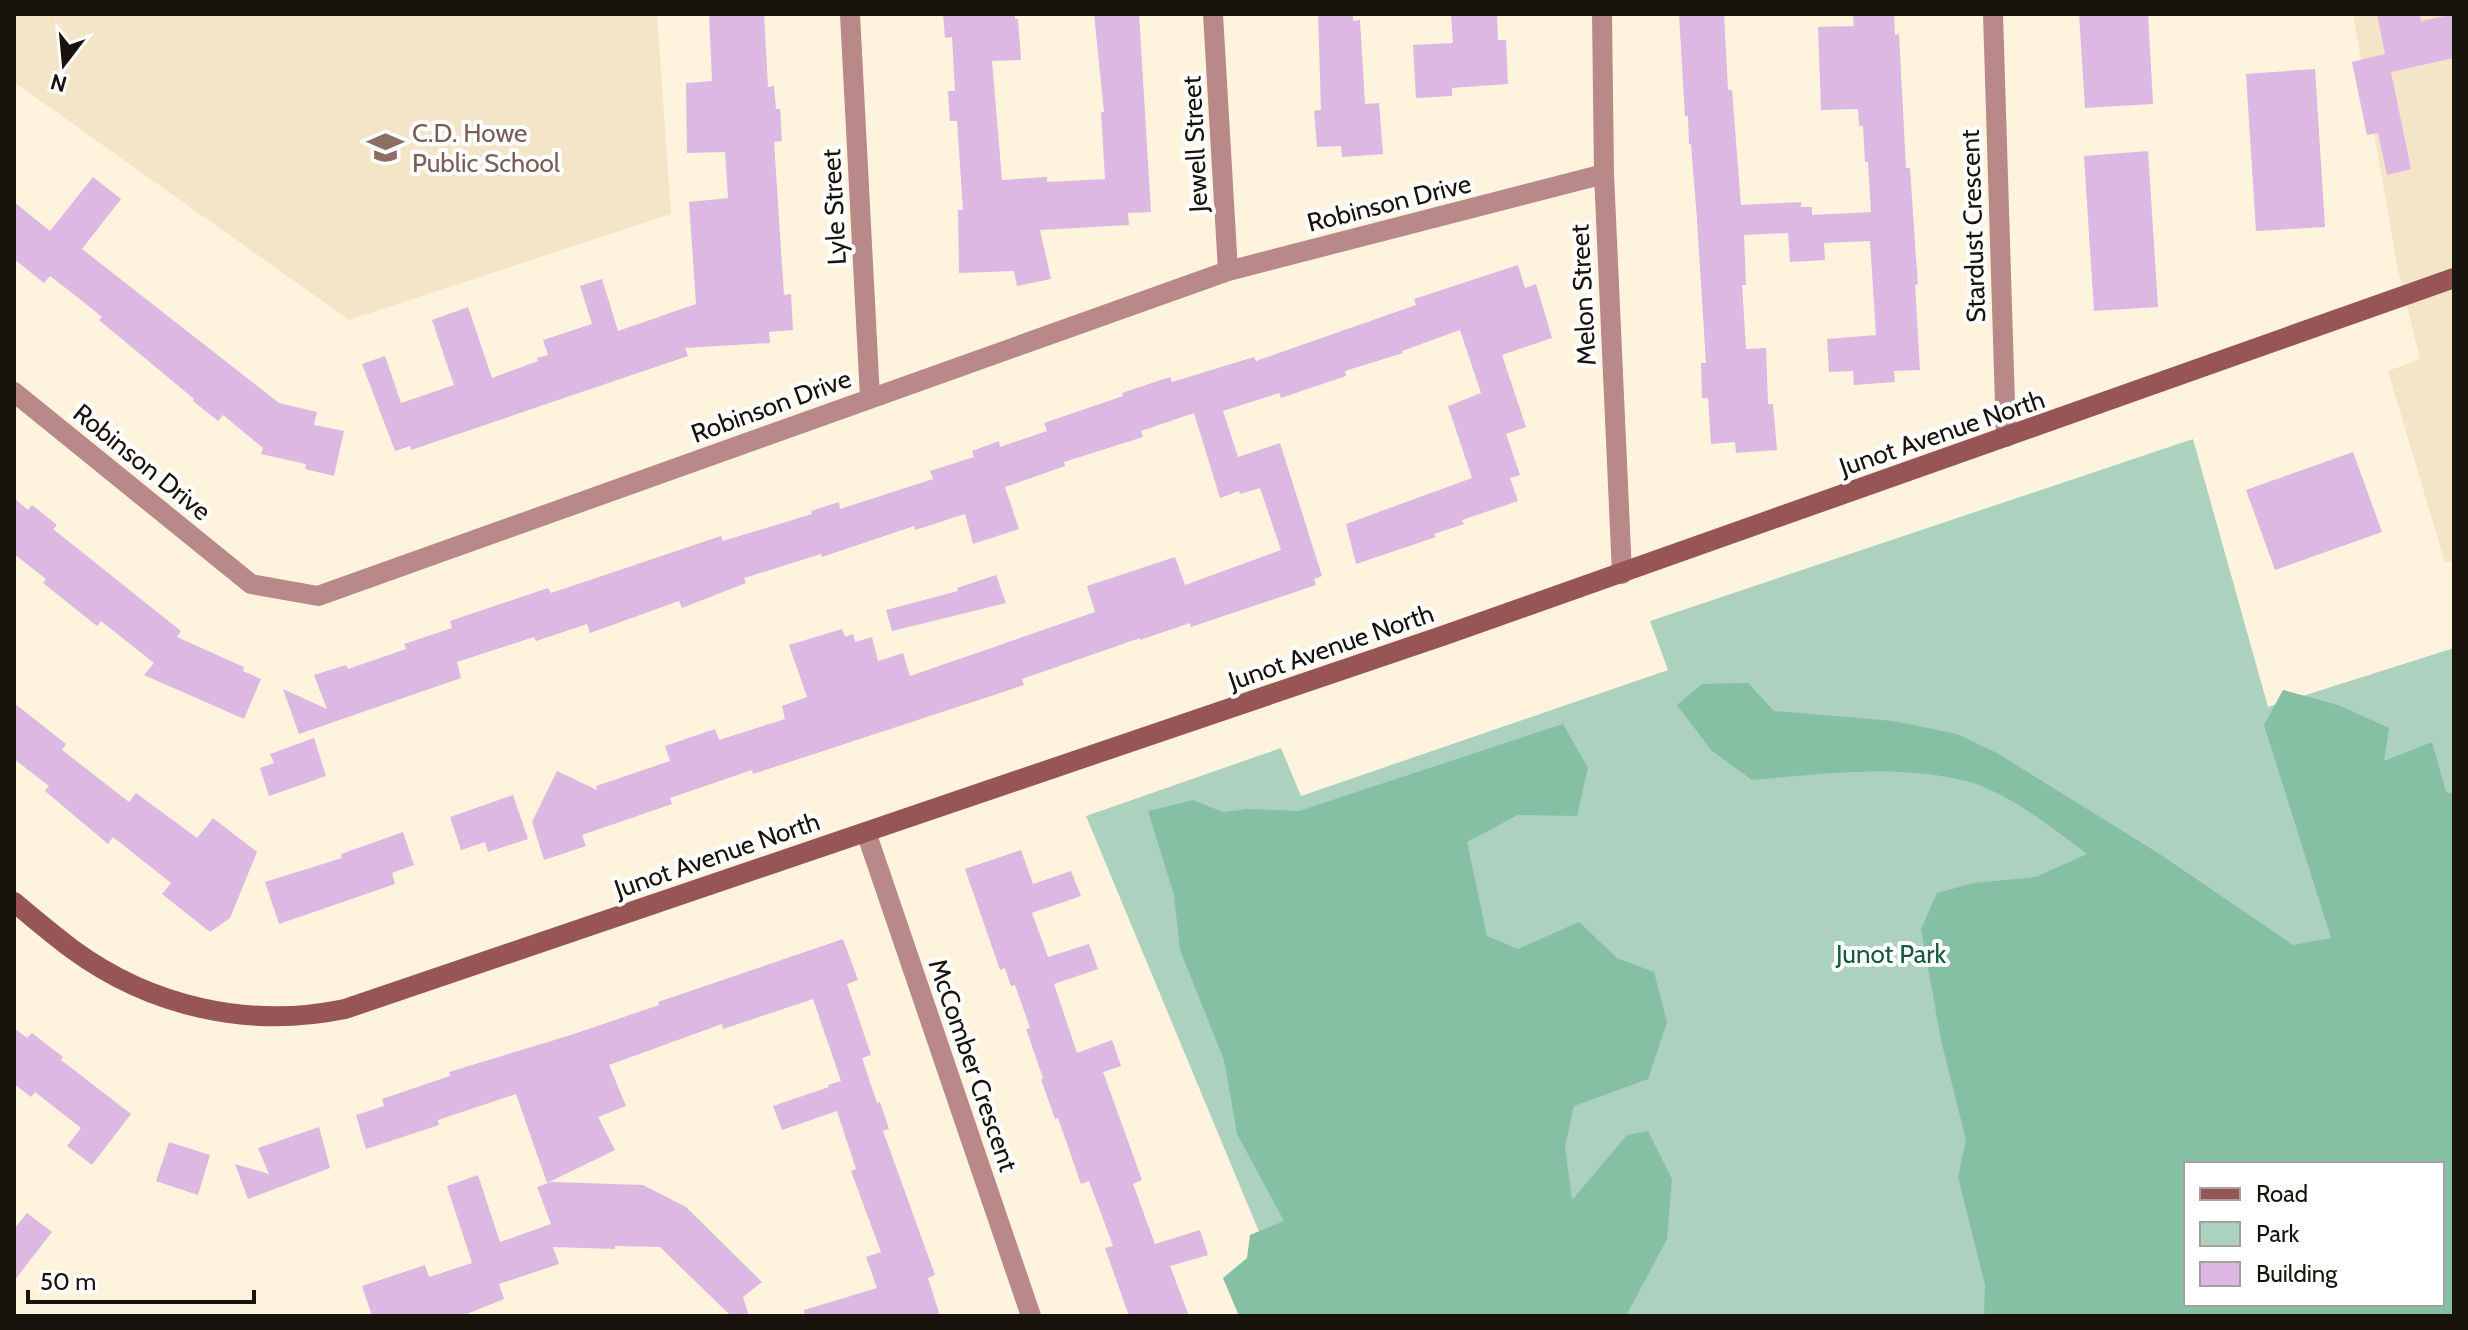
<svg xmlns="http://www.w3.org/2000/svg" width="2468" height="1330" viewBox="0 0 2468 1330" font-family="Cabin,sans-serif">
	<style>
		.built { fill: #f4e5c8 }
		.green { fill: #acd2bf; fill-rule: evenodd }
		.forest { fill: #85bfa4; fill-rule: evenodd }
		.building { fill: #dcb8e3 }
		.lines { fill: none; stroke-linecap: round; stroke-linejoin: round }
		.minor { stroke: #b98989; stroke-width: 20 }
		.secondary { stroke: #985556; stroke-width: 20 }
		.labels { text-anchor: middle; stroke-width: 8; stroke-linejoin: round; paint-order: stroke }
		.education-label { font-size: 26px; fill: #785e54; stroke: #fff; text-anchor: start }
		.street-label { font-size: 26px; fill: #18140d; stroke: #fff }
		.park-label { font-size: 26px; fill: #125a40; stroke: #fff }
	</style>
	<rect width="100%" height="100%" fill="#fef3dd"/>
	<!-- built -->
	<path class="built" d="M14,14H657L671,214L349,320L14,82Z
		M2353,14H2454V561L2445,563L2388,371L2420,359L2398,270Z"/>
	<!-- green -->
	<path class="green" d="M2193,439L2268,707L2454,648V1316H1294L1086,816L1281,748L1301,796L1668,670L1650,621ZM2186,1164H2442V1304H2186Z"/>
	<!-- forest -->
	<path class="forest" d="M1748,683L1774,711L1893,721L1957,734L1997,753L2158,853L2293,945L2331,938L2264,725L2283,690L2338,705L2389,728L2384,761L2432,742L2446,792L2454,794V1316H1984L1985,1285L1958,1177L1966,1140L1941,1040L1921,929L1937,893L1974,883L2036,877L2087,854C2054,829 2006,791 1966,781C1896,764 1823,774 1752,780L1711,750L1677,705L1702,684ZM2186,1164H2442V1304H2186Z
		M1563,724L1588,768L1577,816L1518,815L1467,842L1487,936L1518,949L1579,922L1617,958L1654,972L1667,1022L1648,1079L1574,1106L1565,1146L1572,1200L1627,1135L1648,1131L1672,1179L1667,1239L1626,1316H1239L1223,1278L1247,1258L1250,1235L1284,1221L1237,1134L1224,1060L1180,950L1174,895L1148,811L1193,800L1223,812L1248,809L1299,811Z"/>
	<!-- building -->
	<path class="building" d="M709,14H764L768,87L774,86L776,109H780L782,141L774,142L784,295L791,294L793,330L769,332L770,343L685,348L688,356L411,450L410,446L395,451L362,364L385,356L401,403L454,385L432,320L468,307L492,378L538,361L537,358L548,355L543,340L592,324L580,286L602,279L618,331L696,304L689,202L728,198L725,152L687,153L686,83L712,81Z
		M943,14H1015V19H1018L1021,60L992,61L1002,180L1047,177V182L1105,179L1101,112H1104L1094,14H1139L1151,212L1128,213L1129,225L1040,230L1051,279L1017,286L1014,271L959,273L958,210H963L957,121H950L948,91H955L952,37L945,38Z
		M1318,14H1353V21L1360,20L1365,104L1379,103L1383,154L1342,157L1341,146L1317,147L1314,111L1321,110Z
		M1451,14H1497L1498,40H1506L1508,84L1452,88V96L1416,98L1413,45L1453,43Z
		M1679,14H1724L1728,90H1732L1741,205L1801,202V207H1812V215L1871,212L1868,162H1865L1863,126H1859L1858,109L1821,110L1818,27L1854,26L1853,14H1894L1895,35L1899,34L1906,168H1910L1916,258L1918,284L1915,285L1920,370L1894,371L1895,382L1854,385L1853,371L1829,372L1827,339L1876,335L1870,241L1824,243L1825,260L1790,262L1788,233L1744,235L1746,285H1742L1746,349L1766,348L1768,404H1773L1777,450L1736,453L1735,442L1711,444L1708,398H1702L1701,363H1706L1697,220L1691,144H1689L1688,116H1685Z
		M2079,14H2148L2153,104L2085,108Z
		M2377,14H2420L2421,21L2454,14V58L2391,72L2411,169L2387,175L2378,133L2367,135L2352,62L2385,54Z
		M2315,69L2325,227L2256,231L2246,74Z
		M2148,151L2158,307L2094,311L2084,156Z
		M93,177L121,199L82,249L279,403L317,412L314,425L344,431L334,476L305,469L306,464L261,454L263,448L223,415L218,421L193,401L194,399L99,320L102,317L81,300L50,276L44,283L14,259V202L50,231Z
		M1518,265L1525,288L1536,284L1552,338L1502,355L1526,427L1506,434L1520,475L1510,478L1518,501L1462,520L1464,524L1434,534L1436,537L1356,564L1346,524L1472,478L1448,406L1481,393L1460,330L1402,351L1403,353L1345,371L1346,376L1281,398L1279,393L1223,411L1238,457L1280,443L1322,576L1314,579L1316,585L1191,627L1190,623L1140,640V638L1022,679L1024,685L991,696L753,774L752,770L670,798L672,804L582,835L586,846L544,860L532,822L557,771L597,790L596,786L670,761L665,746L715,729L719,740L785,719L782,706L807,697L789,645L842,629L845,637L853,634L855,642L872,637L878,661L903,653L910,676L1095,612L1087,586L1175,557L1185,585L1281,550L1260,488L1240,494L1239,491L1220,498L1194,413L1141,431L1143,437L1064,462L1065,466L1005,487L1019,529L973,544L965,514L915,530L914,526L822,557L821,554L744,578L746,583L682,608L679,601L590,633L587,624L536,641L534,637L457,662L461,678L299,734L283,689L327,709L314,675L346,665L348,669L406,649L404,644L452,628L450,621L548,588L551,593L721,536L723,541L812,514L811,511L839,502L840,509L933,479L930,471L974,457L972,451L999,441L1000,447L1047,431L1044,423L1123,396L1122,393L1170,377L1172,382L1254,357L1256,361L1416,305L1414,299Z
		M2353,452L2382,532L2275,570L2246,490Z
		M14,498L28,510L32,505L57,525L53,529L181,631L177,637L244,667L243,671L261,679L244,719L144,675L154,663L101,621L97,626L43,583L46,579L14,554Z
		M996,575L1006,603L892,631L886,610L958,591L957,588Z
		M14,703L66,744L62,750L129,802L136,793L197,838L213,818L257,852L230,918L210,932L162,894L171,883L113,837L108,844L45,791L49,786L14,759Z
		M314,738L326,776L269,796L260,768L274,763L270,754Z
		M513,795L528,839L488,852L485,842L461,850L450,817Z
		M403,832L414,865L392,873L395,884L279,924L265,882L342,858L341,854Z
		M1021,850L1033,884L1071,871L1081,896L1032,913L1048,957L1089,944L1098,969L1054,984L1077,1053L1112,1040L1121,1066L1103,1072L1142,1180L1133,1184L1155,1244L1200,1230L1208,1255L1170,1266L1189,1316H1129L1105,1248L1113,1246L1089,1181L1081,1184L1058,1118L1055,1119L1041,1079L1043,1078L1026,1029L1030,1028L1015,985L1011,986L1005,968L1000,970L965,869Z
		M843,939L858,980L847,984L871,1055L862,1058L877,1103L880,1102L889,1129L883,1131L935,1275L928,1278L940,1316H805L804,1310L877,1288L866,1257L881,1252L851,1171L856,1169L837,1111L782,1130L773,1106L829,1087L828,1085L841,1081L813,999L723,1029L722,1024L609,1065L626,1106L598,1117L615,1150L547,1183L516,1094L438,1120L439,1125L366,1149L356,1115L384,1106L382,1099L450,1076L449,1072L571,1035L659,1005L658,1002Z
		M14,1028L27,1038L32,1033L63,1057L61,1060L131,1114L92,1165L67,1146L81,1128L35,1092L31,1097L14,1084Z
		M319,1127L330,1168L248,1199L235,1164L269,1174L258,1148Z
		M169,1142L210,1155L198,1195L156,1181Z
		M478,1175L500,1242L551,1224L537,1187L551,1182L643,1185L686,1207L762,1282L743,1297L749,1316H731L660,1247L615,1246V1249L553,1247L559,1264L499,1284L504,1299L462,1316H372L362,1286L425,1265L429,1277L472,1263L447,1186Z
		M27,1213L52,1232L14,1281V1229Z"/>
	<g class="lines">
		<!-- minor -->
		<path class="minor" d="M850,14L870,398
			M1213,14L1228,271
			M1602,14L1604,174L1622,574
			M1993,14L2006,437
			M14,392L251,584L318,596L1228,271L1604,174
			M866,832L1031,1316"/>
		<!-- secondary -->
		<path class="secondary" d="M14,902C33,918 52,934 72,949C151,1007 249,1029 345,1009L1445,635L2454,278"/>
	</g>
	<!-- icons -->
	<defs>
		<symbol id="school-bare" viewBox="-9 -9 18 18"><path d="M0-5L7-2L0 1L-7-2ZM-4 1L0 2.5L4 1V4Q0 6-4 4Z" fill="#8d6e63" stroke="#fff" stroke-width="2.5" paint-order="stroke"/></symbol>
	</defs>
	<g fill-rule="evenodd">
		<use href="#school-bare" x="360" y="122" width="51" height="51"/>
	</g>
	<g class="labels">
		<!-- education labels -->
		<g class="education-label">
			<text x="412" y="142">C.D. Howe<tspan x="412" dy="30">Public School</tspan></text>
		</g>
		<!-- street labels -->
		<g class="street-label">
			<text transform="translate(1195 144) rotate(-93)" y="9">Jewell Street</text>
			<text transform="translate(1389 203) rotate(-14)" y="9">Robinson Drive</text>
			<text transform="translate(834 207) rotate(-93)" y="9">Lyle Street</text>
			<text transform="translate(1973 226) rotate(-92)" y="9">Stardust Crescent</text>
			<text transform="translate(1583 295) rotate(-93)" y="9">Melon Street</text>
			<text transform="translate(771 406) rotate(-20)" y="9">Robinson Drive</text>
			<text transform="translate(1942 433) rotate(-19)" y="9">Junot Avenue North</text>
			<text transform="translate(142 462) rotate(39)" y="9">Robinson Drive</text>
			<text transform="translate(1331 647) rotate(-19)" y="9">Junot Avenue North</text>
			<text transform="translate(717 855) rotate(-19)" y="9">Junot Avenue North</text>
			<text transform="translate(973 1065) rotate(71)" y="9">McComber Crescent</text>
		</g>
		<!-- park labels -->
		<g class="park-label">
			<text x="1891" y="963">Junot Park</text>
		</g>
	</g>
	<!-- border -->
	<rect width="2468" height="1330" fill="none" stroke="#18140d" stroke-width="32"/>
	<!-- legend -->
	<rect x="2184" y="1162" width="260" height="144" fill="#ffffff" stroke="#a3a19e" stroke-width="2"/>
	<rect x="2200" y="1188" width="40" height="12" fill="#985556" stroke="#a3a19e" stroke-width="2"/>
	<text x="2256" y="1202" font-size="24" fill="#18140d">Road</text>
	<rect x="2200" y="1222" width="40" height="24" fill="#acd2bf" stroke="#a3a19e" stroke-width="2"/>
	<text x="2256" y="1242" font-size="24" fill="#18140d">Park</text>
	<rect x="2200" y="1262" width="40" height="24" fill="#dcb8e3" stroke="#a3a19e" stroke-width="2"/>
	<text x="2256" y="1282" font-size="24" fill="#18140d">Building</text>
	<!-- north arrow -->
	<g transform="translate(64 64) rotate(196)" stroke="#ffffff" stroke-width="6" paint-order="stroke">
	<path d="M0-6L14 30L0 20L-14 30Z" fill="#18140d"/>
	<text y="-12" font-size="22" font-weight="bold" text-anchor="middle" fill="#18140d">N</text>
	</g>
	<!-- scale -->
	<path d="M28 1290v12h226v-12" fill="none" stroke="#18140d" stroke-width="4"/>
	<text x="40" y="1290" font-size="24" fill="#18140d" stroke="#ffffff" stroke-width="6" paint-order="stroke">50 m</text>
</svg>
